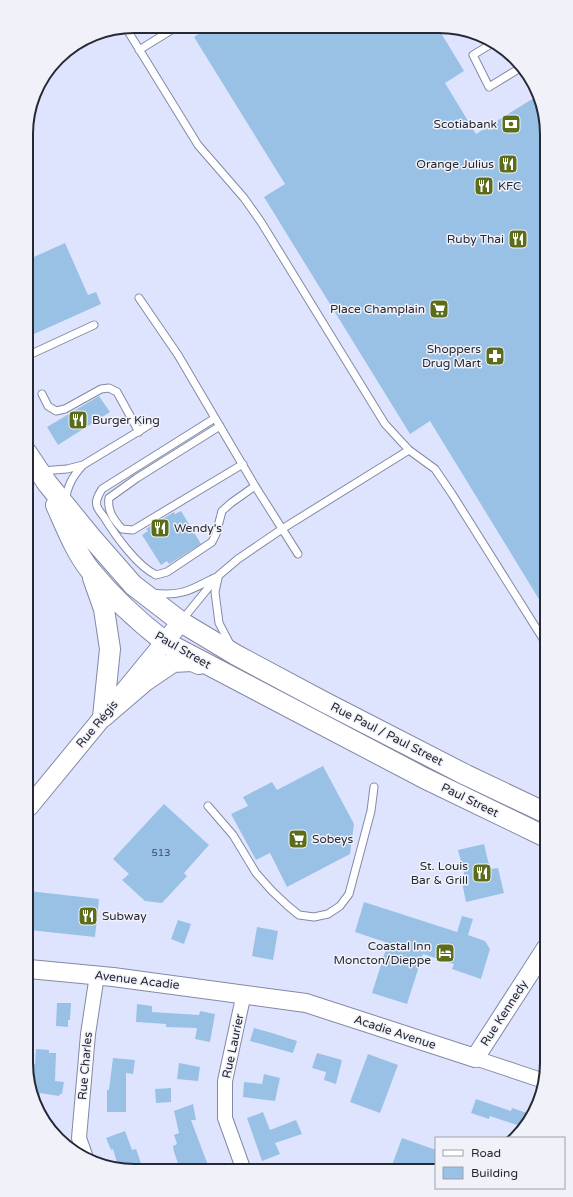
<svg xmlns="http://www.w3.org/2000/svg" width="573" height="1197" viewBox="0 0 573 1197" font-family="'Varela Round',sans-serif">
	<style>
		.building { fill: #99c1e5 }
		.lines { fill: none; stroke-linecap: round; stroke-linejoin: round }
		.service-casing { stroke: #8389a6; stroke-width: 9 }
		.minor-casing { stroke: #8389a6; stroke-width: 16 }
		.tertiary-casing { stroke: #8389a6; stroke-width: 20 }
		.secondary-casing { stroke: #8389a6; stroke-width: 22 }
		.service { stroke: #fff; stroke-width: 7 }
		.minor { stroke: #fff; stroke-width: 14 }
		.tertiary { stroke: #fff; stroke-width: 18 }
		.secondary { stroke: #fff; stroke-width: 20 }
		.labels { text-anchor: middle; stroke-width: 3; stroke-linejoin: round; paint-order: stroke }
		.number-label { font-size: 10px; fill: #434e60 }
		.poi-label { font-size: 12px; fill: #262834; stroke: #f1f2f9; text-anchor: end }
		.street-label { font-size: 12px; fill: #262834; stroke: #f1f2f9 }
		.rim { fill: none; stroke: #262834; stroke-width: 2 }
	</style>
	<rect width="100%" height="100%" fill="#dfe4fe"/>
	<!-- building -->
	<path class="building" d="M211,26L438,28L464,71L445,83L476,134L537,96L543,106L545,609L430,421L410,434L264,197L285,184L194,37Z
		M65,243L88,295L96,292L101,304L34,334L27,318V260Z
		M99,396L110,412L58,445L47,427Z
		M181,511L201,544L169,564L167,561L161,565L142,535L148,531L146,529L174,512L175,514Z
		M323,766L354,824L350,854L287,887L270,853L256,860L231,814L248,806L243,797L272,782L277,790Z
		M164,804L209,845L184,873L187,876L162,903L145,901L122,880L129,874L113,859Z
		M484,844L490,869L498,868L504,893L466,902L461,878L465,877L458,850Z
		M29,891L99,899L95,937L29,930Z
		M364,902L457,932L462,916L473,919L468,935L485,941L490,949L481,979L452,969L454,964L423,954L407,1004L372,993L388,943L355,932Z
		M178,920L191,924L184,944L171,939Z
		M257,927L278,931L273,960L252,956Z
		M57,1003H71L70,1020H68V1027L56,1026Z
		M137,1004L152,1006V1012L199,1015L200,1011L215,1014L210,1042L195,1039L197,1028L166,1027V1024L136,1022Z
		M254,1028L272,1033L297,1041L293,1053L250,1041Z
		M36,1049L49,1050V1053H56L55,1081L64,1082L62,1094H60L59,1096L40,1093L38,1104L30,1091V1063L35,1064Z
		M317,1053L342,1060L336,1084L324,1080L326,1072L312,1068Z
		M368,1054L398,1065L380,1113L350,1102Z
		M113,1058L135,1060L133,1074L126,1073V1112H107V1090H109Z
		M179,1063L200,1067L198,1081L177,1079Z
		M264,1074L280,1078L275,1101L243,1097L244,1082L262,1084Z
		M171,1088V1102L156,1103L155,1089Z
		M476,1099L511,1111L512,1108L527,1113L523,1127L490,1116L489,1119L471,1113Z
		M193,1104L196,1120H191L209,1168L180,1169L174,1152L173,1146L177,1144L174,1135L179,1133L174,1111Z
		M263,1112L270,1130L296,1120L302,1134L275,1143L280,1154L262,1161L247,1118Z
		M125,1131L132,1150L136,1149L143,1169H119L113,1149L111,1150L106,1138Z
		M402,1138L436,1150V1167L391,1168Z"/>
	<g class="lines">
		<defs>
			<path id="service" d="M126,28L198,145L244,198L261,222L385,424L409,450L435,469L452,494L545,642
				M491,44L473,55L489,87L520,68
				M139,50L178,26
				M139,298L178,355L255,486L298,554
				M27,356L94,325
				M42,394L48,406L56,411L65,409L101,389L109,388L117,392L139,432
				M215,418L102,489C99,494 95,500 97,506C98,510 102,514 104,517C115,535 137,566 156,575L167,572L212,542L216,534L222,511L231,503L255,486
				M220,426L137,478L109,498C107,511 114,520 122,529L133,530L243,464
				M41,471L67,469L83,465L154,422
				M65,501C68,485 72,477 83,465
				M218,578L215,592L219,623L231,646
				M152,593C180,597 191,590 214,578
				M182,620L218,576L238,559L282,529L409,450
				M208,806L233,835L256,873L272,891L288,906L299,915L314,917L328,914L340,906L349,894L371,811L374,787"/>
			<path id="minor" d="M475,1058L544,1081
				M85,1155L79,1138L88,1034L97,975
				M243,1168L225,1118V1081L244,993"/>
			<path id="tertiary" d="M29,807L181,622
				M29,969L113,977L306,1003L475,1058L546,948"/>
			<path id="secondary" d="M27,453L47,483L91,537L133,585L181,622L236,655L324,702L466,775L546,813
				M56,505C66,527 75,551 90,570C112,597 138,621 165,642L424,778L546,837
				M93,578L104,609L110,649L103,717
				M103,717L145,681L173,662L192,661L199,664"/>
		</defs>
		<!-- service casing -->
		<use href="#service" class="service-casing"/>
		<!-- minor casing -->
		<use href="#minor" class="minor-casing"/>
		<!-- tertiary casing -->
		<use href="#tertiary" class="tertiary-casing"/>
		<!-- secondary casing -->
		<use href="#secondary" class="secondary-casing"/>
		<!-- service -->
		<use href="#service" class="service"/>
		<!-- minor -->
		<use href="#minor" class="minor"/>
		<!-- tertiary -->
		<use href="#tertiary" class="tertiary"/>
		<!-- secondary -->
		<use href="#secondary" class="secondary"/>
	</g>
	<!-- icons -->
	<defs>
		<symbol id="bank-square" viewBox="-11 -11 22 22"><rect x="-9" y="-9" width="18" height="18" rx="4" fill="#5c6d1a" stroke="#f1f2f9"/><path d="M-6-4H6V4H-6ZM0-2.3a2.3 2.3 0 1 0 0 4.6a2.3 2.3 0 1 0 0-4.6Z" fill="#fff"/></symbol>
		<symbol id="restaurant-square" viewBox="-11 -11 22 22"><rect x="-9" y="-9" width="18" height="18" rx="4" fill="#5c6d1a" stroke="#f1f2f9"/><path d="M-5-6h1v4h1v-4h1v4h1v-4h1v5L-1.5 .5V6h-2V.5L-5-1ZM5-6V6H3V1.5H1.5Q1.5-4 5-6Z" fill="#fff"/></symbol>
		<symbol id="supermarket-square" viewBox="-11 -11 22 22"><rect x="-9" y="-9" width="18" height="18" rx="4" fill="#5c6d1a" stroke="#f1f2f9"/><path d="M-6-5.5h2.5l.6 2H6L4.5 2H-2.5L-4.4-4H-6ZM-1.5 3.2a1.3 1.3 0 1 0 .1 0ZM3 3.2a1.3 1.3 0 1 0 .1 0Z" fill="#fff"/></symbol>
		<symbol id="pharmacy-square" viewBox="-11 -11 22 22"><rect x="-9" y="-9" width="18" height="18" rx="4" fill="#5c6d1a" stroke="#f1f2f9"/><path d="M-2-6h4v4h4v4h-4v4h-4v-4h-4v-4h4Z" fill="#fff"/></symbol>
		<symbol id="hotel-square" viewBox="-11 -11 22 22"><rect x="-9" y="-9" width="18" height="18" rx="4" fill="#5c6d1a" stroke="#f1f2f9"/><path d="M-6-4.5h1.5V1H6V5H4.5V3h-9V5H-6ZM-4 0a1.8 1.8 0 1 1 3.6 0ZM.5 0V-2.5h3Q6-2.5 6 0Z" fill="#fff"/></symbol>
	</defs>
	<g fill-rule="evenodd">
		<use href="#bank-square" x="500" y="113" width="22" height="22"/>
		<use href="#restaurant-square" x="497" y="153" width="22" height="22"/>
		<use href="#restaurant-square" x="473" y="175" width="22" height="22"/>
		<use href="#restaurant-square" x="507" y="228" width="22" height="22"/>
		<use href="#supermarket-square" x="428" y="298" width="22" height="22"/>
		<use href="#pharmacy-square" x="484" y="345" width="22" height="22"/>
		<use href="#restaurant-square" x="67" y="409" width="22" height="22"/>
		<use href="#restaurant-square" x="149" y="517" width="22" height="22"/>
		<use href="#supermarket-square" x="287" y="828" width="22" height="22"/>
		<use href="#restaurant-square" x="471" y="862" width="22" height="22"/>
		<use href="#restaurant-square" x="77" y="905" width="22" height="22"/>
		<use href="#hotel-square" x="434" y="942" width="22" height="22"/>
	</g>
	<g class="labels">
		<!-- number labels -->
		<g class="number-label">
			<text x="161" y="856">513</text>
		</g>
		<!-- poi labels -->
		<g class="poi-label">
			<text x="497" y="128">Scotiabank</text>
			<text x="494" y="168">Orange Julius</text>
			<text x="498" y="190" text-anchor="start">KFC</text>
			<text x="504" y="243">Ruby Thai</text>
			<text x="425" y="313">Place Champlain</text>
			<text x="481" y="353">Shoppers<tspan x="481" dy="14">Drug Mart</tspan></text>
			<text x="92" y="424" text-anchor="start">Burger King</text>
			<text x="174" y="532" text-anchor="start">Wendy's</text>
			<text x="312" y="843" text-anchor="start">Sobeys</text>
			<text x="468" y="870">St. Louis<tspan x="468" dy="14">Bar &amp; Grill</tspan></text>
			<text x="102" y="920" text-anchor="start">Subway</text>
			<text x="431" y="950">Coastal Inn<tspan x="431" dy="14">Moncton/Dieppe</tspan></text>
		</g>
		<!-- street labels -->
		<g class="street-label">
			<text transform="translate(183 650) rotate(30)" y="4">Paul Street</text>
			<text transform="translate(97 724) rotate(-50)" y="4">Rue Régis</text>
			<text transform="translate(387 734) rotate(27)" y="4">Rue Paul / Paul Street</text>
			<text transform="translate(470 800) rotate(26)" y="4">Paul Street</text>
			<text transform="translate(137 980) rotate(7)" y="4">Avenue Acadie</text>
			<text transform="translate(504 1013) rotate(-57)" y="4">Rue Kennedy</text>
			<text transform="translate(395 1032) rotate(18)" y="4">Acadie Avenue</text>
			<text transform="translate(233 1046) rotate(-78)" y="4">Rue Laurier</text>
			<text transform="translate(85 1066) rotate(-85)" y="4">Rue Charles</text>
		</g>
	</g>
	<!-- crop -->
	<path d="M0 0H573V1197H0ZM134 33H439A101 101 0 0 1 540 134V1063A101 101 0 0 1 439 1164H134A101 101 0 0 1 33 1063V134A101 101 0 0 1 134 33Z" fill="#f1f2f9" fill-rule="evenodd"/>
	<path class="rim" d="M134 33H439A101 101 0 0 1 540 134V1063A101 101 0 0 1 439 1164H134A101 101 0 0 1 33 1063V134A101 101 0 0 1 134 33Z"/>
	<!-- legend -->
	<rect x="435" y="1137" width="130" height="52" fill="#f1f2f9" stroke="#a0a1aa"/>
	<rect x="443" y="1150" width="20" height="6" fill="#ffffff" stroke="#a0a1aa"/>
	<text x="471" y="1157" font-size="12" fill="#262834">Road</text>
	<rect x="443" y="1167" width="20" height="12" fill="#99c1e5" stroke="#a0a1aa"/>
	<text x="471" y="1177" font-size="12" fill="#262834">Building</text>
</svg>
